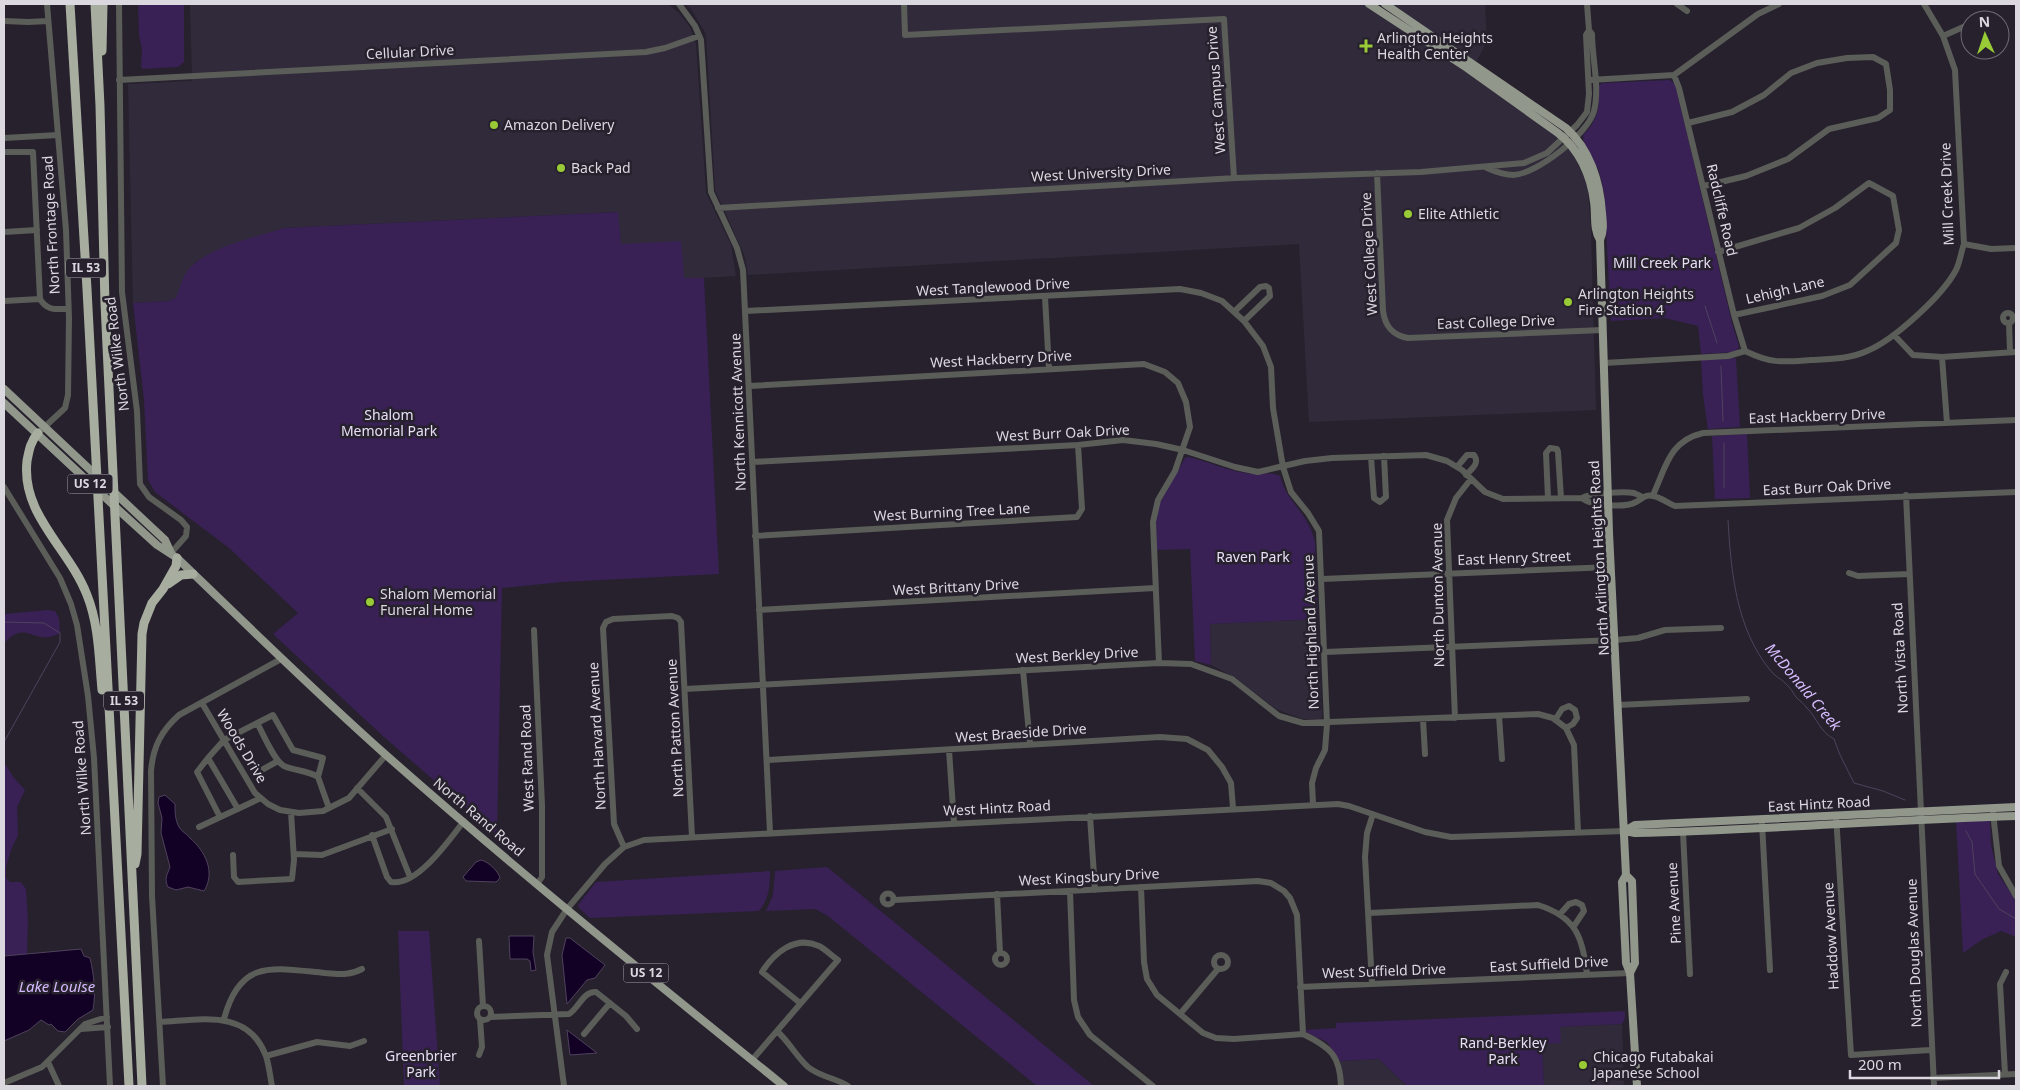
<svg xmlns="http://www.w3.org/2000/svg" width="2020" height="1090" viewBox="0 0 2020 1090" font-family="'Noto Sans',sans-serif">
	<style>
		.built { fill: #302a3a }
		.green { fill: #392155 }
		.water { fill: #130125; stroke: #4f425d }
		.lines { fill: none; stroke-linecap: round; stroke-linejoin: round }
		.stream { stroke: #4f425d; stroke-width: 1 }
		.minor { stroke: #5b5d58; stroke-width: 6 }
		.major { stroke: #91978b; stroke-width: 8 }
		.highway { stroke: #a7ad9f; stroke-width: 9 }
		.poi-dot { fill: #99cb36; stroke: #26212d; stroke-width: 2 }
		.labels { text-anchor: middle; stroke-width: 5; stroke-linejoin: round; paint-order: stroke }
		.shield { fill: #26212d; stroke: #a5a1aa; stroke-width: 1 }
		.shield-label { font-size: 12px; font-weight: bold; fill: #dbd8e0 }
		.poi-label { font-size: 14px; fill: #dbd8e0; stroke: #26212d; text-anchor: start }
		.street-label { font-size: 14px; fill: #dbd8e0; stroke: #26212d }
		.park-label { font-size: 14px; fill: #e8dff6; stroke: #26212d }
		.water-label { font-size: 15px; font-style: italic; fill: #d6bbfe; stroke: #26212d }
	</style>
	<rect width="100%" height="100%" fill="#26212d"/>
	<!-- built -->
	<path class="built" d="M190,4H668L679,13L690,27L696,44L706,193L731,245L736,276L684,279L621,244L617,212L284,228L236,244L197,261L187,272L176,298L168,301L133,303L128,84L192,81Z
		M685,4H1371L1434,50L1556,135L1571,152L1583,174L1588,190L1591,231L1596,410L1309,422L1299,244L748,275L745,257L715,190L706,34L691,9Z
		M1389,4H1485L1487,42L1476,62Z
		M1318,619L1322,716L1321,719H1302L1276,709L1236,678L1211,665L1210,624Z
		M1622,1024L1624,1086H1544L1542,1043L1560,1042V1027Z
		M1379,1059L1407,1086H1343L1340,1061Z"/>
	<!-- green -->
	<path class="green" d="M138,4H184V62L178,67L143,69L141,67L142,49L139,36Z
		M1670,80L1675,84L1732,323L1739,346L1737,352L1701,354L1698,326L1665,318L1611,321L1604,193C1602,185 1601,177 1598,169C1594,160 1582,144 1583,135C1598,121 1600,105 1599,85L1603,83Z
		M618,212L621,244L681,241L684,278H704L719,574L562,582L502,588L497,835L384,737L273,634L298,613L229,548L155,492L148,480L144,400L133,303L168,301L176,298C179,290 182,280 186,273C202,248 257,237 284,228Z
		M1736,358L1740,427L1708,429L1703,395L1701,360Z
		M1747,434L1750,498L1715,499L1712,436Z
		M1188,457C1207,461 1225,470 1245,473C1256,475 1270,471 1280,476C1287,504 1309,512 1315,543L1318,619L1210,624L1211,665L1195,661L1190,549L1157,550L1156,525L1159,505L1185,458Z
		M48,610L55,611L59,618L60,633C33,648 28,618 4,643V614Z
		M4,762L14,778L25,790L17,807L18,835L11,850L6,868V878L10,882H21L26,889L28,920L27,954L4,956Z
		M1990,819L1991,845L1998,874L2016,901V937L2001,931L1983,939L1963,953L1956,820Z
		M827,867L1094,1086H1037L828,916L815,909L766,911L773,895L775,871Z
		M770,871C770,887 769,899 759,911L590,918L579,908L578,905L596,882Z
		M398,931H429L440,1086H404Z
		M1625,1011V1018L1622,1024L1560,1027L1561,1043L1542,1044L1544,1086H1407L1379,1059L1340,1061L1327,1042L1309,1034L1305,1030L1336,1028V1023Z"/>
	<!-- water -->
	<path class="water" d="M165,795L175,804C175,811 175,820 179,827C181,831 187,834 190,838C205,851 216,872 204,891L188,887L176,890L168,887C164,879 167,875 170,867L161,833L162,818L158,803L159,797Z
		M481,860C489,862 498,871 500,878L496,882L466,881L463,877L476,862Z
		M509,936H534L533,952L536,970L531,971L530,961L527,959H510Z
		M566,938H570L605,965L595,978L587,980L567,1004L562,955Z
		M81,949L84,956L90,958C94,975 96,992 93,1010L78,1019L65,1032L58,1031L51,1024L49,1025L41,1020L29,1030L4,1041V956Z
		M567,1030L597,1053L570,1055Z"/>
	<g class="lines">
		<!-- stream -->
		<path class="stream" d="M1705,306L1717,343
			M1721,366L1723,421
			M1724,488V443
			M1728,520C1731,572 1736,628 1770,670C1774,676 1782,679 1787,685C1791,688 1793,693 1796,697C1800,701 1804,704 1807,708C1817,718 1820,732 1834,739L1840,755L1854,783L1883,791L1905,800
			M4,622L44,623L60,633V642L4,742
			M1966,831L1972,842L1975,874L1999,909L2016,919"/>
		<!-- minor -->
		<path class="minor" d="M119,4L122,292L137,411L140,484L149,497L181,520L187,527L186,536L171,553
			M679,4L695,26L701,40L711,192L737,248L743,270L770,833
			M904,4L905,35L1224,19L1234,178
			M1677,4L1687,11
			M1978,20L1980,19
			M4,21L28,22L48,21
			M1943,36L1970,24
			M1674,75L1679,88L1734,315L1745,351
			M119,80L646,52L665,48L699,36
			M1590,80L1674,75L1758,14L1779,4
			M1688,123L1732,112L1764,95L1791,73L1817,63L1847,58L1873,57L1886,64L1890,90V110L1878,118L1829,129L1788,159L1746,176L1704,186
			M4,138L58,135
			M4,152H33L40,299L4,301
			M1487,168C1496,172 1504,175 1513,175C1537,174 1588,134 1594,111C1600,87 1592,58 1592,34L1589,30L1587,4
			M1377,173L1383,311C1385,326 1392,335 1408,338L1603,330
			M718,208L1236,178L1421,172L1524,163L1547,153L1577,125L1587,112L1589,94L1586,35L1589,30
			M4,232L37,230
			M1964,244L1991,249L2016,248
			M1718,252L1799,228L1835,208L1869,183L1893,196L1899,230L1896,243L1850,285L1822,296L1734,315
			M1045,297L1049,369
			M40,299C47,311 56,309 68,309
			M746,311L1180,289L1201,293L1222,301L1244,321L1263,346L1271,367L1273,408L1283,467L1291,492L1308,513L1319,531L1327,724L1325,750L1316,768L1312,783L1313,804
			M1235,311L1260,287L1266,286L1269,288L1270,296L1244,321
			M2003 318a5 5 0 1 1 10 0a5 5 0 1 1-10 0Z
			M2009,323L2010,352
			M1895,336L1913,355L1942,357L2016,352
			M1942,357L1947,423
			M1604,363L1728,356L1745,351C1772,364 1782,362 1811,360C1829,359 1850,359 1867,351C1894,340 1943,295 1956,270C1960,262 1961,252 1964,244L1955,70L1943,36L1924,4
			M750,386L1144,364L1165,372L1178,383L1186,402L1190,427L1175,471L1158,500L1153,522L1159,663
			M38,433L65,408L68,395L69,318L66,230L47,4
			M1371,457L1374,498L1380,502L1386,497L1384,456
			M752,462L1078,445L1123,440L1156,444L1183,450L1235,467L1258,472L1305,461L1332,458L1426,455L1447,461L1462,470L1485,492L1503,499L1582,498C1591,506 1625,508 1636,502C1642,499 1645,494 1653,496C1660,497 1668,503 1675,506L2016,492
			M1457,467L1467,455H1474C1480,463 1472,469 1466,475
			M4,487L60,578L71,604L77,625L88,696L94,758L110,1086
			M1653,495C1666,467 1669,441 1703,433L2016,420
			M1906,495L1934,1086
			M1548,498L1546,453L1550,448L1557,449L1558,452L1561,498
			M1582,498C1589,493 1625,491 1634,493C1636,494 1641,496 1642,497
			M755,536L1077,517L1082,509L1078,445
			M1849,573L1858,576L1909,574
			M1322,579L1611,567
			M759,610L1155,588
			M534,630L542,805V877L537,884
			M1325,652L1615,640L1638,638L1665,630L1721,628
			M1023,670L1030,744
			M685,689L1159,663L1191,664L1232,679L1279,716L1303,723L1538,714L1553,718L1566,728L1574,745L1578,832
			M202,703L255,793L268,804L280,810L299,813L323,811L349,798L386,755
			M1618,705L1747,699
			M1499,716L1502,759
			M1455,718L1447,520L1456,498L1471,479
			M1423,719L1425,754
			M1555,720L1562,709L1569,706L1575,710L1577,718L1573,724L1566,728
			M257,723C263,733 274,761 284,766C295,771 307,770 318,777
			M949,750L954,823
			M208,758L224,740L273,715L293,750L323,758L318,777L329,808
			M768,760L1160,737L1187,739L1208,750L1222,767L1231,783L1233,808
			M258,772L278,761
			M357,788L386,817L410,877
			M1993,813L1999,866L2016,896
			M1836,815L1851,1055L1930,1050
			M1090,816L1095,890
			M220,817L197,772L208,758L238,809
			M1762,823L1770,970
			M199,827L261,798
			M1683,832L1690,974
			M372,835L387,877L391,882C417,887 450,839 464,821
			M624,847L614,824L603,628L606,622L613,619L672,616L678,618L681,622L692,837
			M294,854L322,855L392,829
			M233,855L234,877L238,882L292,879L294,860L291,812
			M1141,887L1144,962L1147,979L1157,995L1203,1033L1216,1038L1234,1039L1303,1034
			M1070,891L1074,1000L1078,1017L1090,1035L1153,1086
			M882.5 899a5.5 5.5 0 1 1 11 0a5.5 5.5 0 1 1-11 0Z
			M997,894L1000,953
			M894,900L1258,881L1271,883L1284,891L1290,898L1297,915L1303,1034C1330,1047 1340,1055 1341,1086
			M1369,913L1538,905C1576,917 1583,937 1587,975
			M1560,914L1569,904L1576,902L1582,905L1584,911L1574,926
			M479,941L483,1006
			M995 959a6 6 0 1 1 12 0a6 6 0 1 1-12 0Z
			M1214 962a7 7 0 1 1 14 0a7 7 0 1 1-14 0Z
			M1372,984L1365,857L1367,833L1373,814
			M1300,987L1630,973
			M477 1013a7 7 0 1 1 14 0a7 7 0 1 1-14 0Z
			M1180,1014L1218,969
			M490,1017L569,1014C579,1008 583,991 596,992L626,1016L637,1029
			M224,1019C240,958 273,968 325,973C340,974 348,976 362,969
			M160,1022C200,1020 248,1008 266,1056C269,1065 270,1076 272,1086
			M81,1029L108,1027
			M777,1031C789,1042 797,1057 808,1067C820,1077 836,1078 848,1086
			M584,1034L610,1003
			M479,1055L482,1047L480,1019
			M266,1056L317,1042L350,1046L364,1041
			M752,1060L838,960C832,956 825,949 819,946C795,935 774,953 762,972L800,1003
			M48,1062L59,1086
			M2005,1074L2000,984L2006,972
			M1933,1078L2016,1074
			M4,1083L42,1067L85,1024L107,1017
			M163,1086L152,896L151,771C153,747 161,731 179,715L281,659
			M564,1086L547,955L552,932L567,909L605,864L624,847L644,840L1338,804L1349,806L1425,832L1451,837L1625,831"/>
		<!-- major -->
		<path class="major" d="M1369,4L1467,68L1558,133C1579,149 1591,176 1594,202C1596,215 1593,229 1600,240
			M1385,4L1566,128C1590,149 1600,182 1602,213C1603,223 1604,231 1600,240L1609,533L1626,875L1622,882L1626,963L1630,973L1637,1086
			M4,389L165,540L171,553
			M4,403L124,515L157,545L177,558C246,624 314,691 386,755C515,869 650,978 784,1086
			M1625,831L1635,825L2016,807
			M1625,831L1635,833C1762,830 1889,820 2016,816
			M1626,875L1632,881L1635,963L1630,973"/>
		<!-- highway -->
		<path class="highway" d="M70,4L87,289L129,1086
			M95,4L100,106L105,304L142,1086
			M102,51L103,4
			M38,433C30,442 29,451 27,461C21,515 69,548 87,595C99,625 99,658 102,690
			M168,584L181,575L193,574
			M135,864L137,854L142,634L144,623L152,603L163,589L176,566L177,558"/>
	</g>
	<!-- markers -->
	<g class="poi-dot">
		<path d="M1363.5 38.5h5v5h5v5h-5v5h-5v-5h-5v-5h5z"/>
		<circle cx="494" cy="125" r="5"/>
		<circle cx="561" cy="168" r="5"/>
		<circle cx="1408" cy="214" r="5"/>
		<circle cx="1568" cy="302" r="5"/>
		<circle cx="370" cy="602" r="5"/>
		<circle cx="1583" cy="1065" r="5"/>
	</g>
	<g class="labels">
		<!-- shield labels -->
		<g class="shield">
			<rect x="66" y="258.5" width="40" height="19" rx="4"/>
			<rect x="67.5" y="474.5" width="45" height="19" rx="4"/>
			<rect x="104" y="691.5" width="40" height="19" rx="4"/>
			<rect x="623.5" y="963.5" width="45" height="19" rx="4"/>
		</g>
		<g class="shield-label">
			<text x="86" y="272">IL 53</text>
			<text x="90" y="488">US 12</text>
			<text x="124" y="705">IL 53</text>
			<text x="646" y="977">US 12</text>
		</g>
		<!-- poi labels -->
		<g class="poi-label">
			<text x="1377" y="43">Arlington Heights<tspan x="1377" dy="16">Health Center</tspan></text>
			<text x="504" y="130">Amazon Delivery</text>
			<text x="571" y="173">Back Pad</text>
			<text x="1418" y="219">Elite Athletic</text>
			<text x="1578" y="299">Arlington Heights<tspan x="1578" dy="16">Fire Station 4</tspan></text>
			<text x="380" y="599">Shalom Memorial<tspan x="380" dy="16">Funeral Home</tspan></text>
			<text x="1593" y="1062">Chicago Futabakai<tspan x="1593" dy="16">Japanese School</tspan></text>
		</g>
		<!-- street labels -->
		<g class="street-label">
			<text transform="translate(410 52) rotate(-3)" y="5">Cellular Drive</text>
			<text transform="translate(1216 90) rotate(-94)" y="5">West Campus Drive</text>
			<text transform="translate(1101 173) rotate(-3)" y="5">West University Drive</text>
			<text transform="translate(1947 194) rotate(-92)" y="5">Mill Creek Drive</text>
			<text transform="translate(1722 210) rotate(77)" y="5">Radcliffe Road</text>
			<text transform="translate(51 225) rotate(-93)" y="5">North Frontage Road</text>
			<text transform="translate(1369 254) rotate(-93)" y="5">West College Drive</text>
			<text transform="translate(993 287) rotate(-3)" y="5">West Tanglewood Drive</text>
			<text transform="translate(1785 290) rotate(-13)" y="5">Lehigh Lane</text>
			<text transform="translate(1496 322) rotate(-2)" y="5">East College Drive</text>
			<text transform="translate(117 354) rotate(-97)" y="5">North Wilke Road</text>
			<text transform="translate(1001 359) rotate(-3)" y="5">West Hackberry Drive</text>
			<text transform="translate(738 412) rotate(-92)" y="5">North Kennicott Avenue</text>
			<text transform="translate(1817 416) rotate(-2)" y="5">East Hackberry Drive</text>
			<text transform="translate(1063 433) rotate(-3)" y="5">West Burr Oak Drive</text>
			<text transform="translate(1827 487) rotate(-3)" y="5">East Burr Oak Drive</text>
			<text transform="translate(952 512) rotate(-3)" y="5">West Burning Tree Lane</text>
			<text transform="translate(1514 558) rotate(-2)" y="5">East Henry Street</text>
			<text transform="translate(1599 558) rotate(-93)" y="5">North Arlington Heights Road</text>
			<text transform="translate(956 587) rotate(-3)" y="5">West Brittany Drive</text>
			<text transform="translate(1438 595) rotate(-91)" y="5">North Dunton Avenue</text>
			<text transform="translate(1311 632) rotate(-92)" y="5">North Highland Avenue</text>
			<text transform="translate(1077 655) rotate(-3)" y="5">West Berkley Drive</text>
			<text transform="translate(1900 658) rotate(-93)" y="5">North Vista Road</text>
			<text transform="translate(675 728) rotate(-93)" y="5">North Patton Avenue</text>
			<text transform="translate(1021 733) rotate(-4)" y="5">West Braeside Drive</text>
			<text transform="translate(597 736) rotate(-93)" y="5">North Harvard Avenue</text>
			<text transform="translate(242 746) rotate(59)" y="5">Woods Drive</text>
			<text transform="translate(527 758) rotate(-92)" y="5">West Rand Road</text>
			<text transform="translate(82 778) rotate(-94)" y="5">North Wilke Road</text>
			<text transform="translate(1819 804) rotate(-3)" y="5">East Hintz Road</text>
			<text transform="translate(997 808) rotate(-3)" y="5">West Hintz Road</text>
			<text transform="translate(479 817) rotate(40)" y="5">North Rand Road</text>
			<text transform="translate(1089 877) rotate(-3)" y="5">West Kingsbury Drive</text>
			<text transform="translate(1674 903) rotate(-93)" y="5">Pine Avenue</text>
			<text transform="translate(1831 936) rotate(-93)" y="5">Haddow Avenue</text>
			<text transform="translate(1914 953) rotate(-92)" y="5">North Douglas Avenue</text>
			<text transform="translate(1549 964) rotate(-3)" y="5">East Suffield Drive</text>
			<text transform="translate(1384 971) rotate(-2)" y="5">West Suffield Drive</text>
		</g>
		<!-- park labels -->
		<g class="park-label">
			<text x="1662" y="268">Mill Creek Park</text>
			<text x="389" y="420">Shalom<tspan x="389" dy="16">Memorial Park</tspan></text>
			<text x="1253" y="562">Raven Park</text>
			<text x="1503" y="1048">Rand-Berkley<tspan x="1503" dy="16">Park</tspan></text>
			<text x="421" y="1061">Greenbrier<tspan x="421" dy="16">Park</tspan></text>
		</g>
		<!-- water labels -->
		<g class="water-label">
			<text transform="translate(1803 687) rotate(50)" y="5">McDonald Creek</text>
			<text x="57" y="992">Lake Louise</text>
		</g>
	</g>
	<!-- border -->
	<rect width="2020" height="1090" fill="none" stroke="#dbd8e0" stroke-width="10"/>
	<!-- north arrow -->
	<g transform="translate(1985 35) rotate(357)"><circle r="24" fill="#26212d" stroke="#6e6a75"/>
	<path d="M0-4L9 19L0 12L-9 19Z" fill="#99cb36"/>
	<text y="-8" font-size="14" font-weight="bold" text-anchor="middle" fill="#dbd8e0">N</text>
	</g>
	<!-- scale -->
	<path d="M1850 1070v8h149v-8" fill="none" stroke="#dbd8e0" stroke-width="2.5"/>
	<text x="1858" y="1070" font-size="15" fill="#dbd8e0" stroke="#26212d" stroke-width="4" paint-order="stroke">200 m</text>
</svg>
